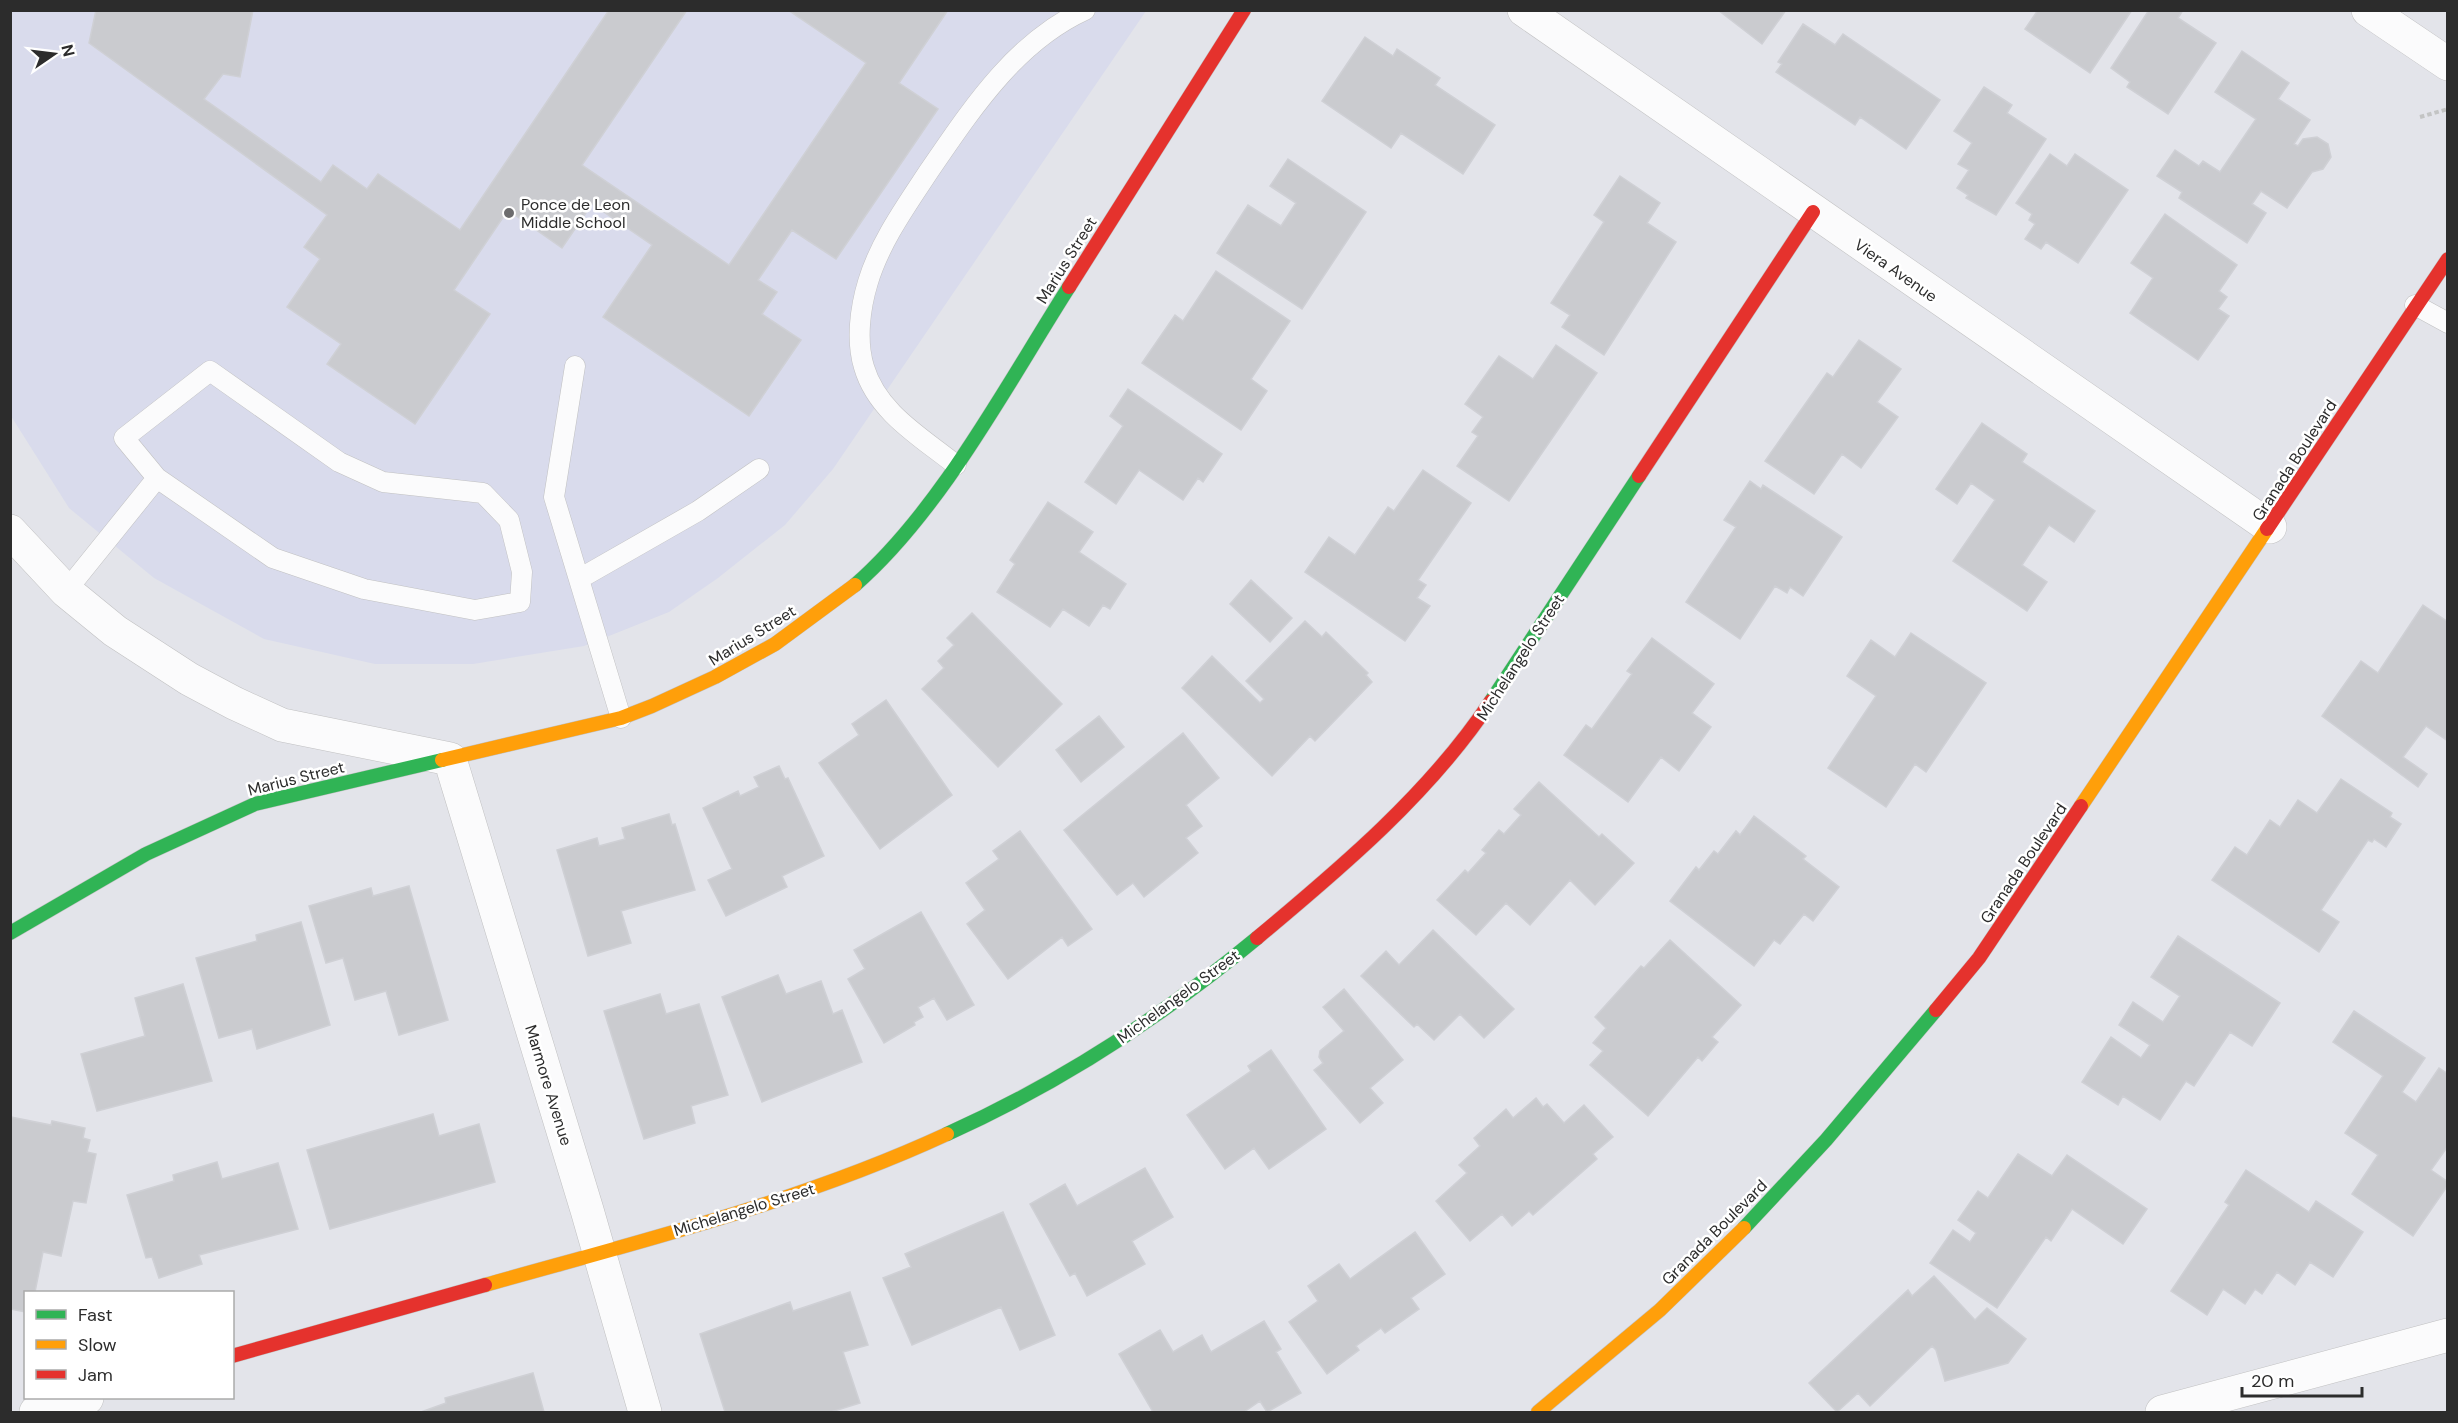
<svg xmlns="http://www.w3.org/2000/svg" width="2458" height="1423" viewBox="0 0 2458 1423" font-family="'DM Sans',sans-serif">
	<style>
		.education { fill: #d9dbec }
		.building { fill: #cacbcf; stroke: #cfd0d5; stroke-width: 1.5 }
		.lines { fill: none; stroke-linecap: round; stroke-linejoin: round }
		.lane-casing { stroke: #c1c1c2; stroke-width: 21 }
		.street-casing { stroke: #c1c1c2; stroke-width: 34 }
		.fast-casing { stroke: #c1c1c2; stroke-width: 15 }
		.slow-casing { stroke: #c1c1c2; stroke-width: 15 }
		.jam-casing { stroke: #c1c1c2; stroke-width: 15 }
		.path { stroke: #c3c4c4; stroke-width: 4; stroke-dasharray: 4.5 3; stroke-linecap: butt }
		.lane { stroke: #fbfbfc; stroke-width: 20 }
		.street { stroke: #fbfbfc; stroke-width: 33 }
		.fast { stroke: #30b455; stroke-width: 14 }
		.slow { stroke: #ff9f0a; stroke-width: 14 }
		.jam { stroke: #e5322d; stroke-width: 14 }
		.poi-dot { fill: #6c6c6e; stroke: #fff; stroke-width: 2 }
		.labels { text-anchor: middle; stroke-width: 5; stroke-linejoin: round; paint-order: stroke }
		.poi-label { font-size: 16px; fill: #2c2c2c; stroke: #fff; text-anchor: start }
		.street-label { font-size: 16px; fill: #2c2c2c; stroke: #fff }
	</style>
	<rect width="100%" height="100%" fill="#e3e4ea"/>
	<!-- education -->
	<path class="education" d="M11,11H1146L833,469L785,525L718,578L669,612L584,646L473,664H375L264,639L154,578L69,508L11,416Z"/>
	<!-- building -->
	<path class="building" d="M96,10H253L240,77L223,74L204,99L321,182L333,165L367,189L378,174L460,230L609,10H687L582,165L729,265L866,63L788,10H948L899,83L938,109L836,259L792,230L758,280L777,292L762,314L801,340L749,416L603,317L652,245L592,204L562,248L508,210L454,290L490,314L415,424L327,364L341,344L287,307L320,259L304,247L327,215L89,43Z
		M1718,10H1786L1762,44Z
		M2038,10H2132L2090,73L2025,29Z
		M2149,10H2183L2178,18L2216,43L2168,114L2127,87L2130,82L2111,68Z
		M1803,24L1835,45L1843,34L1940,100L1906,149L1860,117L1855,125L1776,72L1782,64L1778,62Z
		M1365,37L1393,56L1397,49L1440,78L1435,85L1495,125L1463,174L1401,133L1391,148L1322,101Z
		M2242,51L2289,83L2278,99L2310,120L2294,144L2298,146L2303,139L2317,137L2328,144L2331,157L2323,169L2312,172L2287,208L2261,191L2252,204L2266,213L2247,243L2179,198L2182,192L2157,176L2175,150L2199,166L2203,161L2220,172L2256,119L2215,92Z
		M1984,87L2012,105L2007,113L2046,139L1996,215L1966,198L1968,195L1957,188L1969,170L1958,164L1972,143L1954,131Z
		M2050,154L2067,166L2075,154L2128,190L2078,263L2046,242L2041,249L2025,239L2035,224L2029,220L2032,214L2016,203Z
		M1288,159L1366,212L1302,309L1217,253L1248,205L1281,226L1296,203L1270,186Z
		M1620,176L1660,203L1647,223L1676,242L1604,355L1562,327L1570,315L1551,303L1604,222L1594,215Z
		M2165,214L2237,265L2219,291L2227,297L2218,309L2229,316L2198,360L2130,313L2153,278L2131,263Z
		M1216,271L1290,321L1251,379L1267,391L1241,430L1142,363L1175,315L1183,321Z
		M1859,340L1901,369L1877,402L1898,417L1861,468L1842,454L1814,494L1765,461L1827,373L1833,377Z
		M1556,345L1597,373L1509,501L1457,466L1478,436L1472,432L1483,417L1465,404L1499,356L1533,379Z
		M1128,389L1222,454L1203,482L1198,478L1183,500L1139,470L1116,504L1085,482L1123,426L1110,416Z
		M1982,423L2027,454L2022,462L2095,511L2074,542L2049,525L2022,565L2047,582L2027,611L1953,561L1995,500L1971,483L1957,504L1936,489Z
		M1423,470L1471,503L1418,580L1426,585L1417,598L1430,606L1405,641L1305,572L1329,537L1355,555L1388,507L1394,511Z
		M1750,481L1761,489L1763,485L1842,537L1803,596L1790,587L1787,593L1775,586L1740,639L1686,602L1736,527L1724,520Z
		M1048,502L1093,532L1079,552L1126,584L1110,609L1103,605L1089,626L1063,609L1050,627L997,592L1015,564L1010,560Z
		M1251,580L1292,618L1270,642L1230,604Z
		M2423,605L2448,622V741L2426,726L2403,757L2427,774L2418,787L2322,716L2361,661L2378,673Z
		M972,613L1062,704L998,767L922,689L944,668L938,661L954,645L947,638Z
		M1305,621L1322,637L1326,632L1368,673L1366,675L1372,682L1315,741L1310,736L1272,776L1182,688L1212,656L1260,703L1264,699L1246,681Z
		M1911,633L1986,683L1926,772L1915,764L1886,807L1828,768L1876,696L1847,676L1871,640L1895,657Z
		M1652,638L1714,684L1692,713L1711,727L1679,771L1661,757L1628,802L1564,755L1586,725L1592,729L1632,674L1627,671Z
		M886,700L952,795L880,849L819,763L859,735L852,724Z
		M1099,716L1124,747L1081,782L1056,750Z
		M1183,733L1219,778L1186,805L1202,826L1186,838L1198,853L1144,897L1133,883L1117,895L1064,830Z
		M779,766L785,779L788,778L824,856L782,876L787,887L726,916L708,880L732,869L703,808L738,791L740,796L759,787L754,777Z
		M2341,779L2392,813L2390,817L2401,824L2386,847L2374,839L2372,842L2368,840L2321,910L2339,922L2319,952L2212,880L2235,847L2247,855L2270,820L2280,827L2298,800L2317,813Z
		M1539,782L1599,837L1602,834L1634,863L1595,905L1570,880L1530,925L1506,903L1476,935L1437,900L1465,870L1468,873L1486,853L1482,850L1499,830L1504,834L1521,815L1514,809Z
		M669,814L672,825L675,824L695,890L621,911L631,943L588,956L557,850L597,838L599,846L625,839L622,828Z
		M1754,816L1806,856L1803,859L1839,887L1813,921L1804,914L1780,944L1774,940L1754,966L1670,901L1696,867L1699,870L1714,851L1718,854L1736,831L1740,835Z
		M1020,831L1092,929L1068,946L1062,937L1008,979L967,924L985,910L966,883L999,859L993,851Z
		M409,886L448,1020L399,1035L386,991L355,1000L343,958L326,963L309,906L371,888L373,896Z
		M921,912L974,1005L947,1020L934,998L918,1007L923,1017L914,1022L915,1025L884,1043L848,979L865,969L854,950Z
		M301,922L330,1025L257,1049L252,1029L219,1038L196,958L257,941L256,935Z
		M1433,930L1514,1009L1484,1038L1460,1014L1434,1040L1417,1024L1414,1027L1361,976L1386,951L1399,965Z
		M2178,936L2280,1003L2252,1046L2230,1032L2194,1086L2186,1081L2160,1120L2123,1096L2118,1105L2082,1082L2111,1037L2141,1058L2150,1045L2119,1025L2133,1002L2163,1022L2180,996L2151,977Z
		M1670,940L1741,1005L1712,1037L1718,1042L1702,1061L1698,1057L1648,1116L1590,1065L1603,1051L1593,1043L1606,1028L1595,1017L1641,966L1644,968Z
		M778,975L786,994L821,981L833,1014L842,1010L862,1062L762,1102L722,997Z
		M183,984L212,1081L97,1111L81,1054L145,1036L135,998Z
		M1344,989L1403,1060L1370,1088L1383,1103L1360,1123L1314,1070L1323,1063L1319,1057L1320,1051L1344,1031L1323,1007Z
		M660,994L666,1014L699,1004L728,1095L691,1106L695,1123L644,1139L604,1011Z
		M2354,1011L2425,1058L2402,1092L2416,1102L2439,1068L2448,1074V1146L2431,1170L2448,1182V1185L2413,1236L2352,1194L2378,1155L2345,1133L2383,1076L2333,1042Z
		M1271,1050L1326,1129L1269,1169L1254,1148L1225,1169L1187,1115L1251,1071L1248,1066Z
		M1536,1098L1543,1107L1547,1104L1564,1123L1584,1105L1613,1137L1593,1154L1597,1159L1533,1215L1529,1211L1512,1226L1502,1214L1470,1241L1436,1201L1467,1173L1459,1165L1480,1146L1474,1138L1506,1109L1513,1118Z
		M433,1114L439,1136L479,1124L495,1182L330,1229L307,1150Z
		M11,1117L51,1125L52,1121L85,1128L83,1138L90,1140L87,1152L96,1154L86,1203L73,1201L61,1256L43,1252L35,1292H26V1312L10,1309Z
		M2018,1154L2052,1176L2067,1155L2147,1209L2123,1244L2072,1209L2051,1241L2046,1237L1997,1308L1930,1263L1953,1230L1970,1242L1976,1233L1958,1220L1978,1191L1988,1198Z
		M217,1162L222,1179L278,1163L298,1229L199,1255L202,1264L159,1278L152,1257L146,1258L127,1195L174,1181L173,1175Z
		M1145,1168L1173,1217L1132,1241L1145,1264L1087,1296L1075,1273L1070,1276L1030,1204L1065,1184L1077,1206Z
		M2246,1170L2309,1212L2316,1201L2363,1232L2333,1277L2310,1262L2295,1285L2277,1272L2262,1294L2255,1289L2245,1304L2223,1289L2207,1315L2171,1291L2229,1205L2225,1202Z
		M1003,1212L1055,1335L1020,1350L1001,1307L912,1345L883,1278L911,1267L905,1254Z
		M1415,1232L1445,1274L1411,1298L1419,1309L1385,1333L1381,1328L1356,1346L1359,1350L1327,1374L1289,1322L1318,1301L1308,1286L1339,1264L1350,1279Z
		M1934,1276L1975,1320L1987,1308L2026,1339L2008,1363L1945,1381L1936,1350L1932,1346L1870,1406L1858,1393L1837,1412L1809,1383L1908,1290L1912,1296Z
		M850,1292L868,1345L843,1352L860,1403L831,1412H725L700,1334L790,1302L793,1311Z
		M1264,1321L1281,1349L1276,1352L1301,1393L1267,1412L1260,1401L1244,1412H1153L1119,1354L1160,1330L1173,1352L1202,1335L1211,1352Z
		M533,1373L544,1412H421L446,1403L445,1398Z"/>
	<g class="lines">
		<defs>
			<path id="lane" d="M2415,305L2448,323
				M575,366L554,497L621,718
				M956,465C921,437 877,412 864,367C856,341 860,308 868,282C880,242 906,206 929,171C971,110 1015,42 1085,10
				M579,579L698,511L759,469
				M66,591L157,478L124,438L210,371L339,462L383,482L483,493L509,520L522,572L520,602L475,610L364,589L273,558L157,478"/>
			<path id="street" d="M1524,10L2270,527
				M2368,10L2448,64
				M10,531L66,591L115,631L189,679L234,703L282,725L450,759L587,1210L645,1412
				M36,1412L87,1398
				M2162,1412L2448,1335"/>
			<path id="fast" d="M855,585C941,510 1007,384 1069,287
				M1491,701L1639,476
				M10,933L146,854L255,804L442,760
				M947,1134C1058,1084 1163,1016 1257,938
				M1744,1228L1826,1140L1936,1010"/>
			<path id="slow" d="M442,760L621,718L652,706L715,677L775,644L855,585
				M2081,806L2267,529
				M485,1285C641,1241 800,1202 947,1134
				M1538,1412L1660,1310L1744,1228"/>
			<path id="jam" d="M1069,287L1244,10
				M1639,476L1813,212
				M2267,529L2448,259
				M1257,938C1341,868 1430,793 1491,701
				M1936,1010L1979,958L2081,806
				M232,1356L485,1285"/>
		</defs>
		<!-- lane casing -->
		<use href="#lane" class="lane-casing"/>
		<!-- street casing -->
		<use href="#street" class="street-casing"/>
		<!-- fast casing -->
		<use href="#fast" class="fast-casing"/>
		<!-- slow casing -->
		<use href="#slow" class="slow-casing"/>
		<!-- jam casing -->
		<use href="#jam" class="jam-casing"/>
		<!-- path -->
		<path class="path" d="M2420,117L2448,109"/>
		<!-- lane -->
		<use href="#lane" class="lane"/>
		<!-- street -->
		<use href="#street" class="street"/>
		<!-- fast -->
		<use href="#fast" class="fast"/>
		<!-- slow -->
		<use href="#slow" class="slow"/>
		<!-- jam -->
		<use href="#jam" class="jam"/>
	</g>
	<!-- markers -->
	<circle class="poi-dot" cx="509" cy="213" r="6"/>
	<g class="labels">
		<!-- poi labels -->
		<g class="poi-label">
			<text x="521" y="210">Ponce de Leon<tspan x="521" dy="18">Middle School</tspan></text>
		</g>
		<!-- street labels -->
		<g class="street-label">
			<text transform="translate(1066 260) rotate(-58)" y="6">Marius Street</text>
			<text transform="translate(1896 270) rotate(35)" y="6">Viera Avenue</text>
			<text transform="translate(2294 460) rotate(-57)" y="6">Granada Boulevard</text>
			<text transform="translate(752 635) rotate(-32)" y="6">Marius Street</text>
			<text transform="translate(1520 657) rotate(-57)" y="6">Michelangelo Street</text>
			<text transform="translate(296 778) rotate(-14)" y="6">Marius Street</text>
			<text transform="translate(2023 863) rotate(-56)" y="6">Granada Boulevard</text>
			<text transform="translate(1178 996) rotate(-36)" y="6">Michelangelo Street</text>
			<text transform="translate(549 1085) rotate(73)" y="6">Marmore Avenue</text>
			<text transform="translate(744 1209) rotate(-17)" y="6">Michelangelo Street</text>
			<text transform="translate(1714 1232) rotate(-45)" y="6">Granada Boulevard</text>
		</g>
	</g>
	<!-- border -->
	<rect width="2458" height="1423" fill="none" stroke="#2c2c2c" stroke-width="24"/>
	<!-- legend -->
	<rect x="24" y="1291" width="210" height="108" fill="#ffffff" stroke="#ababab" stroke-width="1.5"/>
	<rect x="36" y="1310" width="30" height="9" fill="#30b455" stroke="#ababab" stroke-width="1.5"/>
	<text x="78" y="1321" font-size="18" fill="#2c2c2c">Fast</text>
	<rect x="36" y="1340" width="30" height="9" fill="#ff9f0a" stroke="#ababab" stroke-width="1.5"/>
	<text x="78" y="1351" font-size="18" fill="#2c2c2c">Slow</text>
	<rect x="36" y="1370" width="30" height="9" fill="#e5322d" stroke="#ababab" stroke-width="1.5"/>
	<text x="78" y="1381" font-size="18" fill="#2c2c2c">Jam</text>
	<!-- north arrow -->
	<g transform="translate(54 54) rotate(76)" stroke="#ffffff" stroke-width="4.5" paint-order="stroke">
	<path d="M0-4.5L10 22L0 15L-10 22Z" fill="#2c2c2c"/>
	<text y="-9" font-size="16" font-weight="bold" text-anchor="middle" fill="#2c2c2c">N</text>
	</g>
	<!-- scale -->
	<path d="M2242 1387v9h120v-9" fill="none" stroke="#2c2c2c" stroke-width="3"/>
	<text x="2251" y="1387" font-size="18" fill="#2c2c2c" stroke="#ffffff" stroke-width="4.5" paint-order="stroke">20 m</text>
</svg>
